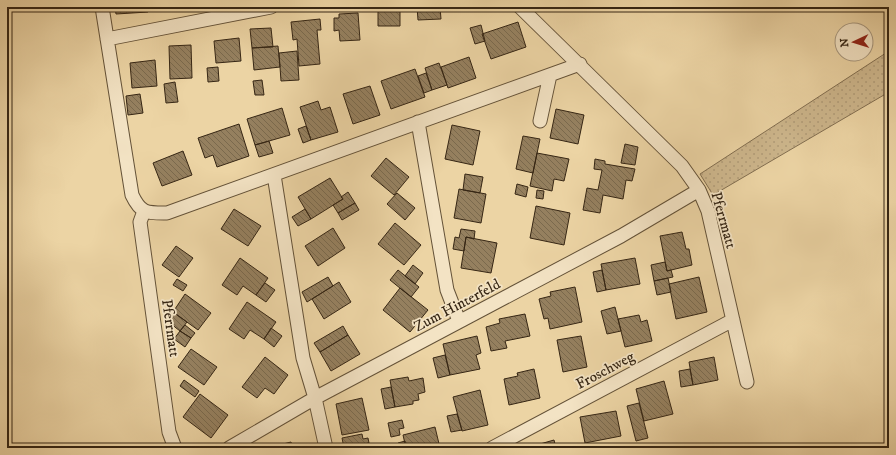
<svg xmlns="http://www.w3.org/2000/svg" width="896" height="455" viewBox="0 0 896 455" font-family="'IM FELL DW Pica',serif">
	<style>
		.grass { fill: url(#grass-dots); stroke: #826e50 }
		.building { fill: url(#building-back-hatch); stroke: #362614 }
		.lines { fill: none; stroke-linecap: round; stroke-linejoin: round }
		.street-casing { stroke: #645238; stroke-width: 15 }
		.street { stroke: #f3e3c4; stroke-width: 13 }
		.labels { text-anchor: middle; stroke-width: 3.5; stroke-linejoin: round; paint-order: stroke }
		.street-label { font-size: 15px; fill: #362614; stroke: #f3e3c4 }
	</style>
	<defs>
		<pattern id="grass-dots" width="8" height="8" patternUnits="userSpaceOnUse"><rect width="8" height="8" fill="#cdb68c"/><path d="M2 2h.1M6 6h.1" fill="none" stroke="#b19c78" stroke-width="1.8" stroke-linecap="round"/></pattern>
		<pattern id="building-back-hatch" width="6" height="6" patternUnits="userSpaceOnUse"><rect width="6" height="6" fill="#95805f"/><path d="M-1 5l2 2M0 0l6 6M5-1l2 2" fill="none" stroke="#7a694d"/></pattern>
	</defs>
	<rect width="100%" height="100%" fill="#ecd4a4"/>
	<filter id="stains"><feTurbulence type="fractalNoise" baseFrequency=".005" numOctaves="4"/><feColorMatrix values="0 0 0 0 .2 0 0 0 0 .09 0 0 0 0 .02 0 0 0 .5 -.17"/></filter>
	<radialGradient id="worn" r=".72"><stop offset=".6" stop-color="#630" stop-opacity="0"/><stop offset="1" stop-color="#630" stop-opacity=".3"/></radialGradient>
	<!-- grass -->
	<path class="grass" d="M889,51V92L713,195L700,174Z"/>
	<!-- building -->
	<path class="building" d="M115,7H147L148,12L116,14Z
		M156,7H178V8H156Z
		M378,7H400V26H378Z
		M417,7H440L441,19L418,20Z
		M358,13L360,40L340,41L339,30L334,31V18H339V14Z
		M320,19L321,30H317L320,64L299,66L297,39L293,40L291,22Z
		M518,22L526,47L491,59L482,34Z
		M481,25L485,41L475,44L470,28Z
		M271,28L273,47L252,48L250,29Z
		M239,38L241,61L216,63L214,41Z
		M191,45L192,78L170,79L169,46Z
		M278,46L280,67L254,70L252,48Z
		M297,51L299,80L281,81L279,53Z
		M469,57L476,78L448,88L441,67Z
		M155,60L157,86L132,88L130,63Z
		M439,63L447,85L432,90L425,68Z
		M218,67L219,81L208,82L207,68Z
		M415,69L425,97L391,109L381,81Z
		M426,73L432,90L424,93L418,76Z
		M262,80L264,95H255L253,81Z
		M175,82L178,102L166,103L164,84Z
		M370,86L380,115L353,124L343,94Z
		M140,94L143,113L128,115L126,96Z
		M318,101L321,110L330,107L338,132L311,140L300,107Z
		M282,108L290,135L255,145L247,119Z
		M556,109L584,115L578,144L550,138Z
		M239,124L249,156L217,167L213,155L205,158L198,138Z
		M452,125L480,131L473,165L445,159Z
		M306,126L311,140L303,143L298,129Z
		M523,136L540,139L533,173L516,169Z
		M269,141L273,153L259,157L255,145Z
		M625,144L638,147L635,165L621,163Z
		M183,151L192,175L162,186L153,163Z
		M537,153L569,159L564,181L554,179L552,191L530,186Z
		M386,158L409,177L394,195L371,176Z
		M595,159L605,161V164L635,169L632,181L626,180L623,199L603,195L600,213L583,210L587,188L598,190L602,170L594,169Z
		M465,174L483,177L480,193L463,190Z
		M330,178L343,199L311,219L298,197Z
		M517,184L528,187L526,197L515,194Z
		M459,189L486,194L481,223L454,218Z
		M537,190L544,191L543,199L536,198Z
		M348,192L355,203L338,213L333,205L343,199L341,197Z
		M397,193L415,208L405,220L387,204Z
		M355,203L359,210L342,220L338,213Z
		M536,206L570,213L564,245L530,238Z
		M234,209L261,226L248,246L221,229Z
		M305,209L311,219L298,226L292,217Z
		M395,223L421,245L404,265L378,244Z
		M333,228L345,248L318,266L305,246Z
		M461,229L475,231L474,239L466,237L464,251L453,249L455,237L459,238Z
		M682,232L686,249H689L692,265L667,271L660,236Z
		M466,237L497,243L491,273L461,268Z
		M176,246L193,258L179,277L162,265Z
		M240,258L268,278L256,295L243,286L237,295L222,285Z
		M635,258L640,284L606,290L601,264Z
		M665,262L667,271L671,270L673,277L654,281L651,265Z
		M413,265L423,273L415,284L405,276Z
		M398,270L419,287L411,297L390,280Z
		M602,270L606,290L597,292L593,272Z
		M328,277L333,286L307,302L302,292Z
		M699,277L707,312L676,319L669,284Z
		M668,278L671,292L657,295L654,281Z
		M177,279L187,285L183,291L173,285Z
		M339,282L351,302L324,319L312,299Z
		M265,283L275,290L266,302L256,295Z
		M575,287L582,322L550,329L548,318L544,319L539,299L551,296L550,292Z
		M400,288L428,310L410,332L383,310Z
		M185,294L211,313L198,330L173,312Z
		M247,302L276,322L264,339L250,330L244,339L229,329Z
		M615,307L621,331L607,334L601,311Z
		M173,312L187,322L180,331L166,320Z
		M525,314L530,336L505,341L507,348L491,351L486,327L500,323L499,319Z
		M639,315L641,322L647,320L652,341L625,347L618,319Z
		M185,325L195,333L191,338L180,331Z
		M343,326L348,335L320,352L314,343Z
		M271,328L282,336L274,347L264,339Z
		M180,331L191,338L185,347L174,339Z
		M348,335L360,354L331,371L320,352Z
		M477,336L481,353L476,355L480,369L450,375L443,344Z
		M581,336L587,367L563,372L557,340Z
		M191,349L217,367L204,385L178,367Z
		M445,355L450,375L438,378L433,358Z
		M265,357L288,375L274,394L265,388L257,398L242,387Z
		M714,357L718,380L693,385L689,362Z
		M534,369L540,398L509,405L504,379L518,376L517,373Z
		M690,369L693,385L681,387L679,371Z
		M408,377L409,381L423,378L425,392L418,394L419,400L413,401V404L395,407L390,380Z
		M184,380L199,391L195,397L180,386Z
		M664,381L673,414L644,421L636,389Z
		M391,387L395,407L385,409L381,389Z
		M480,390L488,425L462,431L453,397Z
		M200,394L228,415L211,438L183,417Z
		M362,398L369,430L342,435L336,404Z
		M639,403L648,438L636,441L627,406Z
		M616,411L621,436L585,443L580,417Z
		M457,414L462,430L451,432L447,416Z
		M402,420L404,428L399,429L400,435L391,437L388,423Z
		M435,427L440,448H406L403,435Z
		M362,434L363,439L368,438L369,443L344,448L342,438Z
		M554,440L556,448H534L533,446Z
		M405,441L406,448H400L398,443Z
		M291,442L293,448H267Z
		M369,443L370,448H344Z"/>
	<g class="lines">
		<defs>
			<path id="street" d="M102,7L132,195C141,214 147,213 167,213L580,64
				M520,7L682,166L699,190L708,211L747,382
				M107,39L271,7
				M540,121L550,75
				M418,122L447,290L459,321
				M274,175L303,358L315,398L326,448
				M144,211L140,222L169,432L175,448
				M229,448L315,398L621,236L699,190
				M492,448L733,320"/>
		</defs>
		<!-- street casing -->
		<use href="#street" class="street-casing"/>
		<!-- street -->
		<use href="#street" class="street"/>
	</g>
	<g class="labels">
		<!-- street labels -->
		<g class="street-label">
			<text transform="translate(724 220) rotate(74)" y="5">Pferrmatt</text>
			<text transform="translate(457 305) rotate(-28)" y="5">Zum Hinterfeld</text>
			<text transform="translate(171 328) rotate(82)" y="5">Pferrmatt</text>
			<text transform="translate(605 370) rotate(-28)" y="5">Froschweg</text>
		</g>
	</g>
	<!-- margin -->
	<rect width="896" height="455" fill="none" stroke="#ecd4a4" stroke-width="24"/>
	<rect x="8" y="8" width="880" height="439" fill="none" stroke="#362614" stroke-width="2"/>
	<rect x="12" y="12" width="872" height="431" fill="none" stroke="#362614"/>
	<!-- north arrow -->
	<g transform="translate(854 42) rotate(266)"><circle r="19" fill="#f3e3c4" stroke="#a7977e"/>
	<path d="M0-3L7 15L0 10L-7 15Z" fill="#8f2418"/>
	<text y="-6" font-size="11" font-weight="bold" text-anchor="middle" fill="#362614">N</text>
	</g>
	<rect width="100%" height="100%" filter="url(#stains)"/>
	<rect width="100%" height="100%" fill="url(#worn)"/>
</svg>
